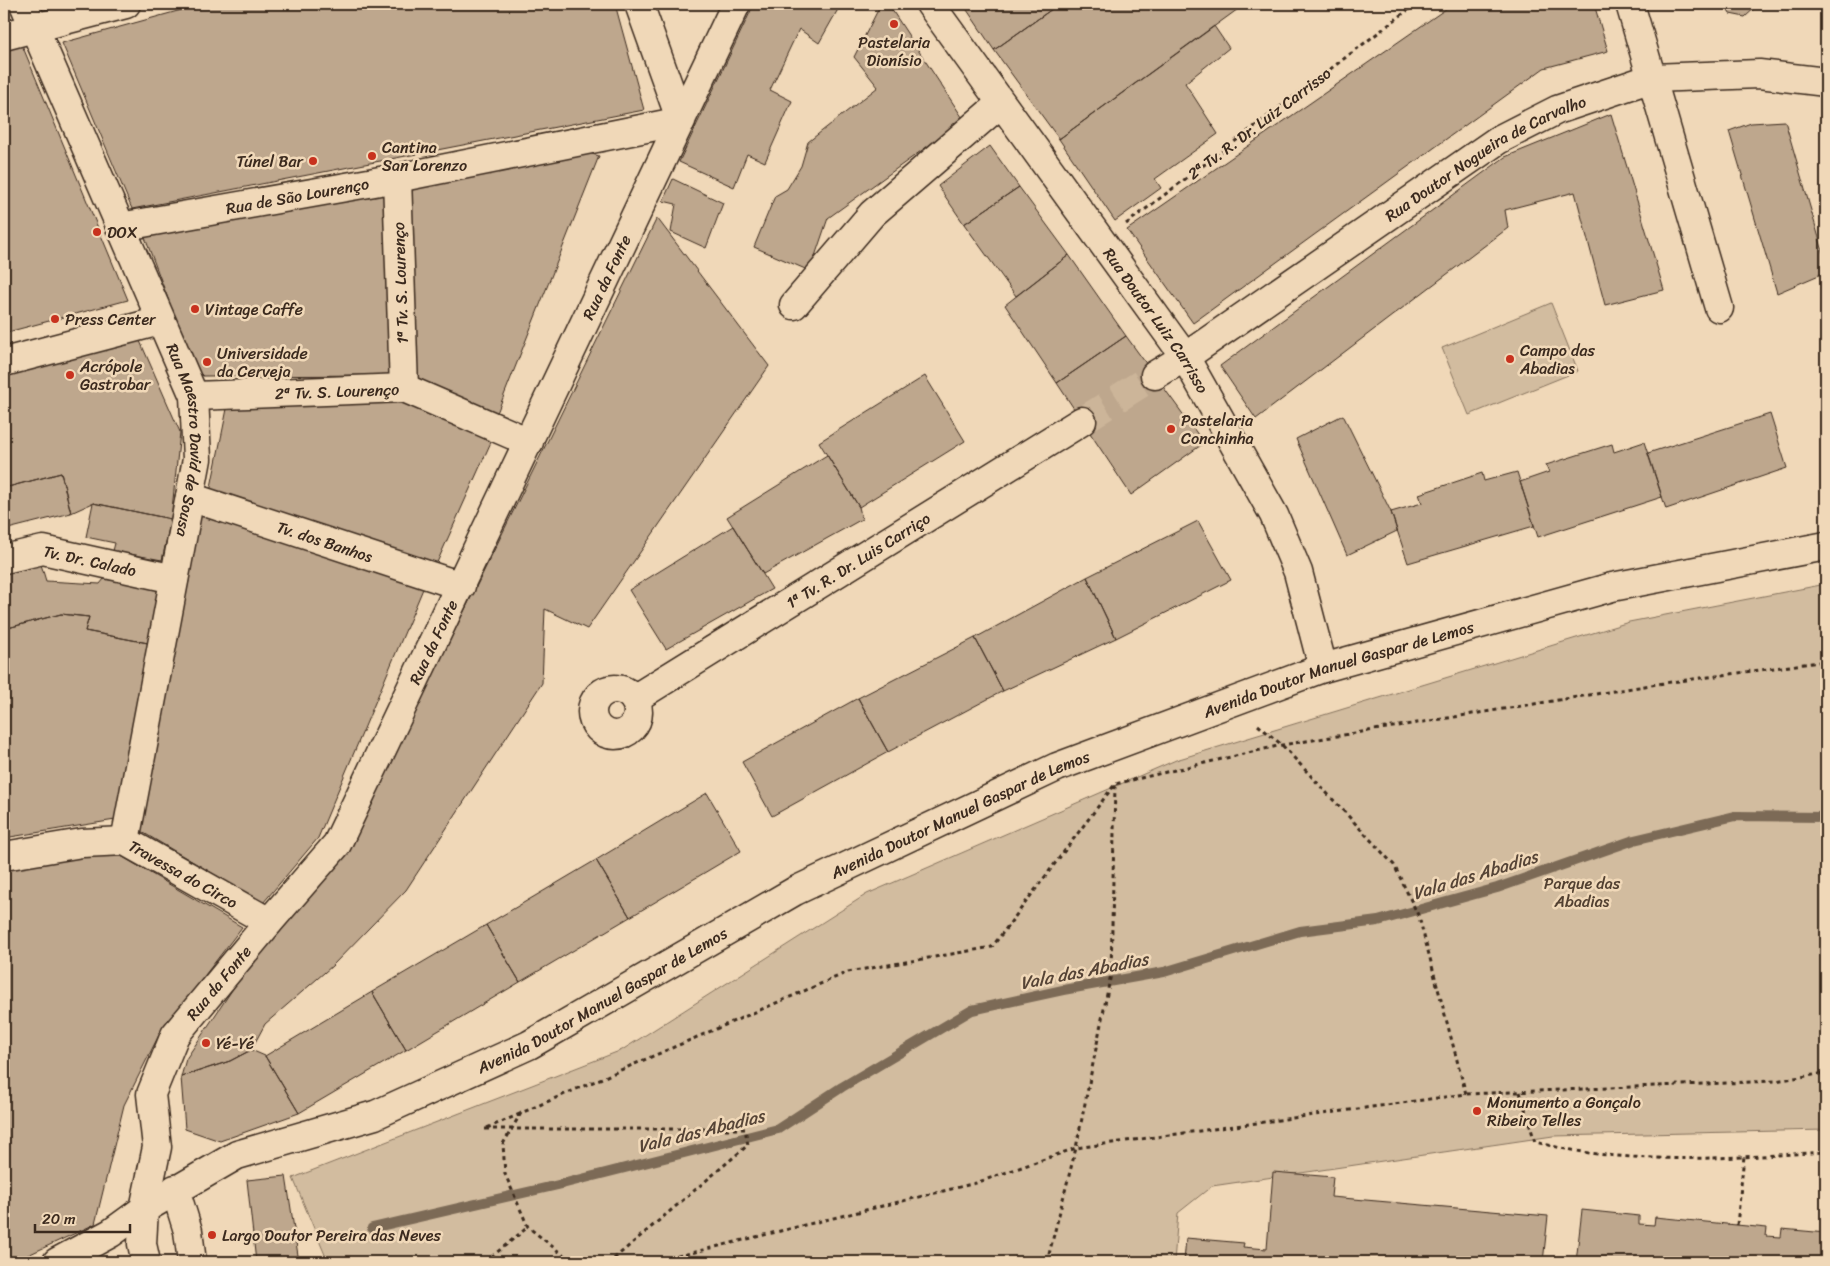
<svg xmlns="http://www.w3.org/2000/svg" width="1830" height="1266" viewBox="0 0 1830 1266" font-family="Sriracha,sans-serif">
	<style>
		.green { fill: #d2bc9f; stroke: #86735e }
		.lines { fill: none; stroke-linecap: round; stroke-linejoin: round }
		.stream { stroke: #7c6a56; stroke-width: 10 }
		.building { fill: #bea78d; stroke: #3b2a1e }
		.street-tunnel { stroke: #ccb599; stroke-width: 28; stroke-dasharray: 28 14; stroke-linecap: butt }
		.street-casing { stroke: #3b2a1e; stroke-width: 31 }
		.path { stroke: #3b2a1e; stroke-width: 3; stroke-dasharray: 4 4; stroke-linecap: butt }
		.street { stroke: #f0d8b8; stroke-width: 28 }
		.poi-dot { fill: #c8321e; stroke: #f0d8b8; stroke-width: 2 }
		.labels { text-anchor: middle; stroke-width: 5; stroke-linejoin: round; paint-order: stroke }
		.poi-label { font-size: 16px; fill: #3b2a1e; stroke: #f0d8b8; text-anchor: start }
		.street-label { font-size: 16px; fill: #3b2a1e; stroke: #f0d8b8 }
		.park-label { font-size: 16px; fill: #524031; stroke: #f0d8b8 }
		.water-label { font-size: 18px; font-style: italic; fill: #564436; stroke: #f0d8b8 }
	</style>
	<rect width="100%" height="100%" fill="#f0d8b8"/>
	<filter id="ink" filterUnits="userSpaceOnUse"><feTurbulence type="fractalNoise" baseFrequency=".02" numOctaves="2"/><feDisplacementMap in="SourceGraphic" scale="10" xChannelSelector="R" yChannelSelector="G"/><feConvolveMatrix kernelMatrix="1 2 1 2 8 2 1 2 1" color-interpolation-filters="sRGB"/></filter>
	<g filter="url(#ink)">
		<!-- green -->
		<path class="green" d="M1551,303L1578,371L1469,415L1442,348Z
			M1826,584V1130L1553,1136L1212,1186L1178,1213L1174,1262H328L293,1178L622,1050L867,894L1176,760L1629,622Z"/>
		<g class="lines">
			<!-- stream -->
			<path class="stream" d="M372,1228L558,1185L778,1129L842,1087L972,1010L1063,990L1164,972L1300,931L1378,921L1497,888L1634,840L1735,816L1826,817"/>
		</g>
		<!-- building -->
		<path class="building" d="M203,4H615L644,110L132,209L62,43Z
			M754,4H841L819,43L799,29L770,90L792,101L765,162L747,154L734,187L679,162Z
			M881,4H888L964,120L828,218L810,271L754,247L775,196L787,189L801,166L808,142L878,87L854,57Z
			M963,4H1059L994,50Z
			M1059,4H1245L1059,139L994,50Z
			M1453,4H1594L1608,51L1544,68L1193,323L1127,230Z
			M1724,4H1765L1758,5L1745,17L1730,14Z
			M1214,26L1229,48L1185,83L1218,134L1155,179L1161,188L1115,221L1059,139Z
			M22,45L128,300L4,333V52Z
			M1611,114L1664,290L1605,305L1575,192L1505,210L1508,228L1256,419L1220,366L1505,157Z
			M1785,121L1826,262V272L1777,293L1729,131L1751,123Z
			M990,146L1019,187L964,224L938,186Z
			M582,151L599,156L497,413L415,380L406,184Z
			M673,179L723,203L706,248L671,232L676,204L663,201Z
			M1019,187L1069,255L1016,296L964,224Z
			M385,190L391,375L203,376L194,368L144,235Z
			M657,218L769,366L587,629L545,609L542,683L406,890L332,966L265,1024L251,1050L230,1061L181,1077L186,1059L246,969L349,846Z
			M1069,255L1126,336L1057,383L1005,305Z
			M1126,336L1204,443L1131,495L1057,383Z
			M140,341L180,432L171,519L93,503L71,513L61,473L4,488V376Z
			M925,376L965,441L859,507L819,442Z
			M405,400L491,442L435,567L210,492L228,404Z
			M1770,414L1787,468L1666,509L1648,453Z
			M1343,415L1391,512L1397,531L1347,555L1296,439Z
			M1644,442L1662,497L1538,537L1520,482L1549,472L1546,465L1612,444L1614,452Z
			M827,455L859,507L862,519L763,574L727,517Z
			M1517,472L1534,526L1408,563L1391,512L1422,503L1419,494L1482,473L1484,481Z
			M61,473L71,513L4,530V488Z
			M93,503L171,519L162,560L113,551L115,543L86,537Z
			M198,515L425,584L318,838L263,903L137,829Z
			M1198,521L1231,580L1116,638L1087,577Z
			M733,526L772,589L666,649L629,590Z
			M40,561L46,581L100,584L104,579L159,588L148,643L85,631L89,617L61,614L4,629V571Z
			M1087,577L1116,638L1003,691L975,638Z
			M61,614L89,617L85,631L148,643L115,820L4,838V629Z
			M975,638L1003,691L888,752L858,698Z
			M858,698L888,752L772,816L742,762Z
			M707,793L741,851L630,917L596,860Z
			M83,853L121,856L242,927L159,1035L124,1105L95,1224L13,1262H4V866Z
			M596,860L630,917L520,982L486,925Z
			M486,925L520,982L406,1050L372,992Z
			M372,992L406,1050L299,1113L265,1056Z
			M251,1050L265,1056L299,1113L220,1141L185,1129L181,1077L230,1061Z
			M1273,1172L1333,1177L1331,1197L1548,1216L1543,1262H1383L1347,1259V1262H1184L1186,1238L1244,1243L1243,1247L1267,1249Z
			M286,1176L299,1262H256L247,1180Z
			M1582,1210L1639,1216V1224L1654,1225L1655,1217L1767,1228L1766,1236L1781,1237L1782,1229L1826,1233V1262H1576Z"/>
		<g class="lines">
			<!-- street-tunnel -->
			<path class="street-tunnel" d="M1082,421L1155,375"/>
			<defs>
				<g id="street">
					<path id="s1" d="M24,4L194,396L197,459L125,841"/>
					<path id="s2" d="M930,4L1185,357L1274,515L1298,572L1323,668"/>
					<path d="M1630,4L1719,308"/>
					<path d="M4,36L126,4"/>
					<path d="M397,178L404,388"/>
					<path id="s3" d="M120,227L397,178L681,121L639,4"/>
					<path d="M794,305L872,214L1001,103"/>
					<path d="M4,362L160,321"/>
					<path id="s4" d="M1155,375L1185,357L1498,140L1557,110L1652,78L1759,74L1826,82"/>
					<path d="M194,396L404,388L529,442"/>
					<path id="s5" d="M190,497L461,586"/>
					<path id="s6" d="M4,559L43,550L174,579"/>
					<circle cx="615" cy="712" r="23"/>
					<path d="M634,699L1082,421"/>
					<path id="s7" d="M4,856L82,843L125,841L269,922"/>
					<path d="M175,1189L188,1231L192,1262"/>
					<path id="s8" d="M57,1262L111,1233L144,1209L237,1155L375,1115L529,1045L795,891L1057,767L1323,668L1612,587L1826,546"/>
					<path id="s9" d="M146,1262L142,1244L144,1209L157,1147L151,1094L175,1035L269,922L337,844L736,4"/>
				</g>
			</defs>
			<!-- street casing -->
			<use href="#street" class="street-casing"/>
			<!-- path -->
			<path class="path" d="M1126,224L1416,4
				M1258,725L1282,745L1394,865L1419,917L1466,1094
				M1520,1092L1535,1142C1549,1145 1563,1149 1577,1151C1654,1164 1748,1157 1826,1152
				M487,1128L520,1114
				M485,1129H745L748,1145L610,1262
				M1737,1225L1744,1156
				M485,1262L528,1227
				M572,1262L528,1227L505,1174L503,1144L521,1113L848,972L992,947L1115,784L1282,745L1657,684L1826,661
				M654,1262L976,1183L1076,1148L1466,1094L1775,1081L1826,1073
				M1047,1262L1076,1148L1111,974L1115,785"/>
			<!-- street -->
			<use href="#street" class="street"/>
		</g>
	</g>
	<!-- markers -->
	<g class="poi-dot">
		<circle cx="894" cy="24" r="5"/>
		<circle cx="372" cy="156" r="5"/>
		<circle cx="313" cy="161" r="5"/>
		<circle cx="97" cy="232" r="5"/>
		<circle cx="195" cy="309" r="5"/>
		<circle cx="55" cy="319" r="5"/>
		<circle cx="1510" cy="359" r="5"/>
		<circle cx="207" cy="362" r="5"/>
		<circle cx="70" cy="375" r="5"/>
		<circle cx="1171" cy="429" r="5"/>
		<circle cx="206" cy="1043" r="5"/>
		<circle cx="1477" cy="1111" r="5"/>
		<circle cx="212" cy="1235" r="5"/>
	</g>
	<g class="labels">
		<!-- poi labels -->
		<g class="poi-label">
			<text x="894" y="48" text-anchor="middle">Pastelaria<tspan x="894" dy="18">Dionísio</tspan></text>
			<text x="382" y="153">Cantina<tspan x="382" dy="18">San Lorenzo</tspan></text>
			<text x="303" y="167" text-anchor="end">Túnel Bar</text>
			<text x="107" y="238">DOX</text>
			<text x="205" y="315">Vintage Caffe</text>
			<text x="65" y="325">Press Center</text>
			<text x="1520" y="356">Campo das<tspan x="1520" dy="18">Abadias</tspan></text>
			<text x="217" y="359">Universidade<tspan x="217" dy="18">da Cerveja</tspan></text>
			<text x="80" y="372">Acrópole<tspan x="80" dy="18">Gastrobar</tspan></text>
			<text x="1181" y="426">Pastelaria<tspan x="1181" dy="18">Conchinha</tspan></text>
			<text x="216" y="1049">Yé-Yé</text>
			<text x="1487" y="1108">Monumento a Gonçalo<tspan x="1487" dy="18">Ribeiro Telles</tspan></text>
			<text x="222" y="1241">Largo Doutor Pereira das Neves</text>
		</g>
		<!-- street labels -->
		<g class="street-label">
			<text transform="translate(1259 123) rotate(-37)" y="6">2ª Tv. R. Dr. Luiz Carrisso</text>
			<text dy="6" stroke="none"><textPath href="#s4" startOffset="396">Rua Doutor Nogueira de Carvalho</textPath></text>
			<text dy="6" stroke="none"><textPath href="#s3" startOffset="180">Rua de São Lourenço</textPath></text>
			<text dy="6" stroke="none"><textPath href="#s9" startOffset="1112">Rua da Fonte</textPath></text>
			<text transform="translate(400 283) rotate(-92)" y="6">1ª Tv. S. Lourenço</text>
			<text dy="6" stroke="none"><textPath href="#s2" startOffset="389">Rua Doutor Luiz Carrisso</textPath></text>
			<text transform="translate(337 391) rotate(-2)" y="6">2ª Tv. S. Lourenço</text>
			<text dy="6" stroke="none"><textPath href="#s1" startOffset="470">Rua Maestro David de Sousa</textPath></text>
			<text dy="6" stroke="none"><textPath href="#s5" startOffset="142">Tv. dos Banhos</textPath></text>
			<text transform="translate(858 560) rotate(-32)" y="6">1ª Tv. R. Dr. Luis Carriço</text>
			<text dy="6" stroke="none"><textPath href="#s6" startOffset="88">Tv. Dr. Calado</textPath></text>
			<text dy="6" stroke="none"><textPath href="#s9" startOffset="708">Rua da Fonte</textPath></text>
			<text dy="6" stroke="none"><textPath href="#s8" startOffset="1418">Avenida Doutor Manuel Gaspar de Lemos</textPath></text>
			<text dy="6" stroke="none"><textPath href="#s8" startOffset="1012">Avenida Doutor Manuel Gaspar de Lemos</textPath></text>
			<text dy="6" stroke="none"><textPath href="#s7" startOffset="189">Travessa do Circo</textPath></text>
			<text dy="6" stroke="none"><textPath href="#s9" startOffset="302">Rua da Fonte</textPath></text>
			<text dy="6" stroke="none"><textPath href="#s8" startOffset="608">Avenida Doutor Manuel Gaspar de Lemos</textPath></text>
		</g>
		<!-- park labels -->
		<g class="park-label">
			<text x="1582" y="889">Parque das<tspan x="1582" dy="18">Abadias</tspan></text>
		</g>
		<!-- water labels -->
		<g class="water-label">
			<text transform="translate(1475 875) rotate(-17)" y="6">Vala das Abadias</text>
			<text transform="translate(1084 971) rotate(-11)" y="6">Vala das Abadias</text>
			<text transform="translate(701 1131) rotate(-14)" y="6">Vala das Abadias</text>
		</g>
	</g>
	<!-- margin -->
	<rect width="1830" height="1266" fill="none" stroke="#f0d8b8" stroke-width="20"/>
	<rect x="10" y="10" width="1810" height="1246" fill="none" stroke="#3b2a1e" stroke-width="2" filter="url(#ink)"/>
	<!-- scale -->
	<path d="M35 1224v8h95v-8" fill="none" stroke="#3b2a1e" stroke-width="2.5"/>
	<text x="42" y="1224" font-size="15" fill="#3b2a1e" stroke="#f0d8b8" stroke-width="4" paint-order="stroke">20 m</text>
</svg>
